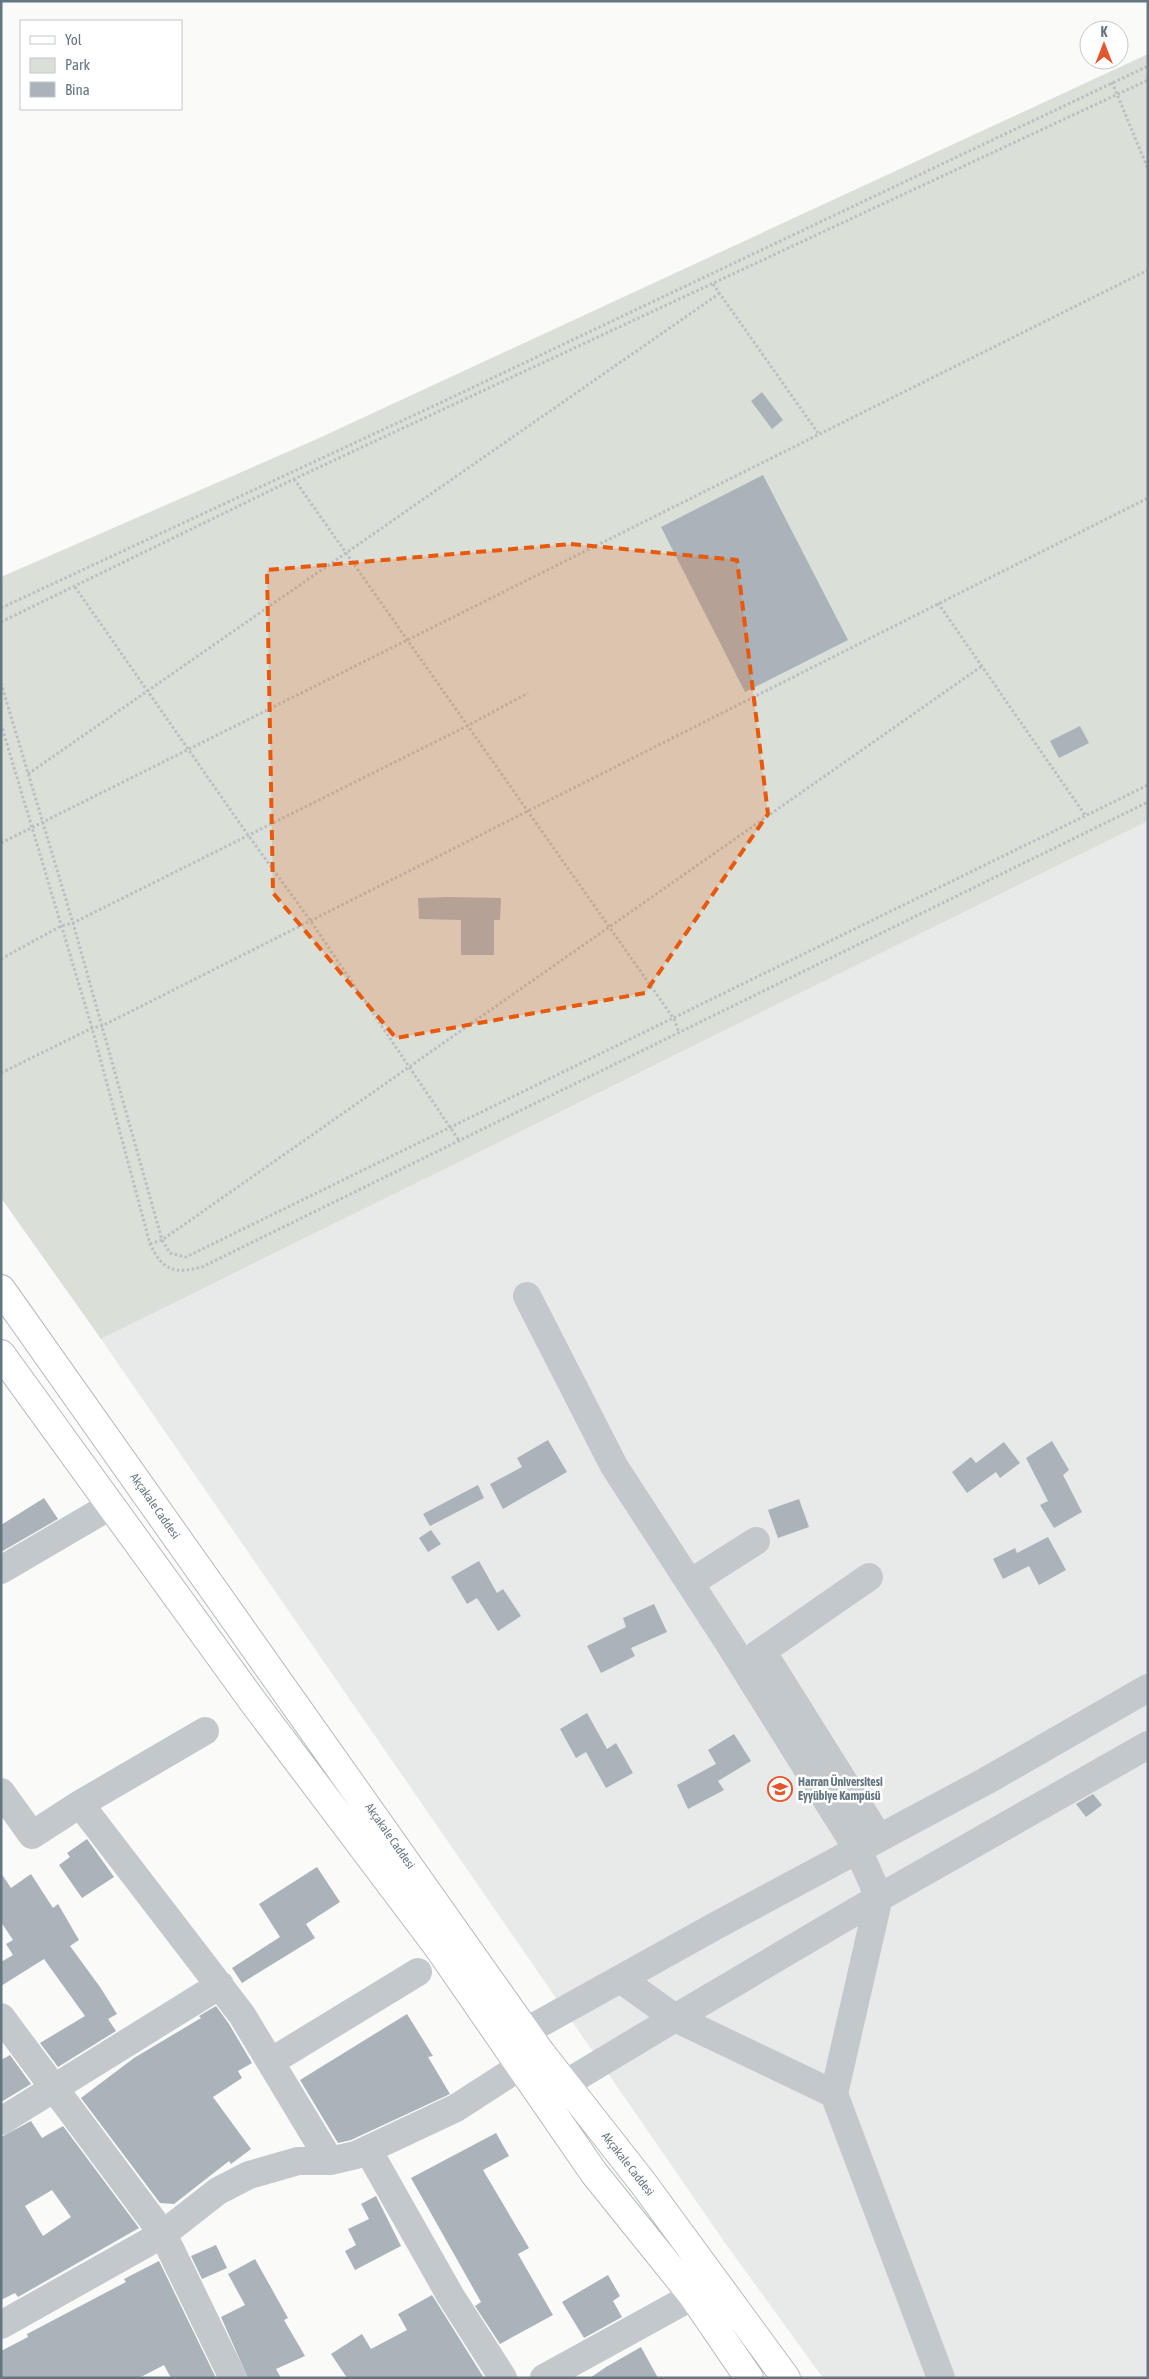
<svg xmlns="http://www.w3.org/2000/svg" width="1149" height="2379" viewBox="0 0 1149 2379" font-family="'Asap Condensed',sans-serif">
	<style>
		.built { fill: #e8e9e9 }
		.green { fill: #dadfd7 }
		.building { fill: #aab3b9; fill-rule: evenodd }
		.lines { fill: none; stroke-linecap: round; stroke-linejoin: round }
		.major-casing { stroke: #b5babe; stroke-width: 30 }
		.path { stroke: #bbbfc2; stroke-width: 3; stroke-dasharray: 2.5 2.5; stroke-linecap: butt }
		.minor { stroke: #c3c8cc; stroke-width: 28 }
		.major { stroke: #fff; stroke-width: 28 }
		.marked { fill: #e8590c; fill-opacity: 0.2; stroke: #e8590c; stroke-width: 4; stroke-dasharray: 10 6; stroke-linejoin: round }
		.labels { text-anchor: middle; stroke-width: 5; stroke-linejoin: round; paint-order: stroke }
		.street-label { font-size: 12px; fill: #657683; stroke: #fff }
		.poi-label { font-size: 12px; font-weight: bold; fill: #657683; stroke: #fff; text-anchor: start }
	</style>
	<rect width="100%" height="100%" fill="#fafaf8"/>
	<!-- built -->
	<path class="built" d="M1148,821V2378H823L723,2240L101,1339Z"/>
	<!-- green -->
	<path class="green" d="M1148,54V821L101,1339L1,1198V577L317,439Z"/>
	<!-- building -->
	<path class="building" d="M762,392L783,420L772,429L751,401Z
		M763,475L848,640L745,692L661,527Z
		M1080,726L1089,743L1059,758L1050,741Z
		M449,897L501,898L500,920H494V955H461V920L419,919L418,898Z
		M548,1440L567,1472L503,1509L490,1484L522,1467L517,1458Z
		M1052,1441L1069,1470L1063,1475L1082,1512L1054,1528L1040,1505L1048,1501L1026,1458Z
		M1004,1442L1020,1463L1000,1478L996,1472L967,1493L952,1472L971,1457L976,1463Z
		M478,1485L484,1498L430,1526L423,1514Z
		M44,1498L58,1519L1,1552V1525Z
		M799,1499L809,1527L778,1538L768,1510Z
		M431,1530L441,1544L428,1552L419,1538Z
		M1048,1537L1066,1570L1039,1585L1029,1566L1003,1579L993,1559L1015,1548L1017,1553Z
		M479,1561L497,1593L503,1589L521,1616L498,1631L477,1598L467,1604L451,1577Z
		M654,1604L667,1632L631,1648L635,1656L601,1673L587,1646L626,1627L623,1618Z
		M587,1713L607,1749L616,1743L633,1773L606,1788L586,1752L576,1758L560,1729Z
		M734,1734L751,1761L718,1781L724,1790L688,1809L677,1785L716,1764L708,1750Z
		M1093,1794L1102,1805L1086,1817L1076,1804Z
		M87,1839L114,1877L82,1898L59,1865L70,1857L67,1853Z
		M317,1867L340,1902L306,1924L315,1938L242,1983L232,1968L280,1937L259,1904Z
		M1,1873L11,1888L31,1874L53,1908L58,1904L79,1940L70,1946L100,1987L117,2014L108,2019L116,2031L58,2067L40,2043L85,2016L44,1959L1,1986V1962L13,1955L6,1944L13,1940L1,1922Z
		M216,2006L229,2024L252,2063L238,2071L242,2078L213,2097L251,2149L231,2164L229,2161L174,2204L160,2203L81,2098L134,2058L201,2018L199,2016Z
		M407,2014L433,2056L428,2057L450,2094L351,2140L338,2143L300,2080Z
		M10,2055L31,2084L1,2102V2060Z
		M31,2121L42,2138L63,2126L139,2228L18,2297L15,2293L1,2300V2137ZM52,2190L71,2217L43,2236L25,2206Z
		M496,2133L509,2156L483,2170L529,2248L518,2254L553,2315L500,2344L475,2306L481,2302L411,2178Z
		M376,2196L401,2246L355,2270L345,2251L356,2245L348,2229L369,2219L361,2204Z
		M216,2245L227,2268L202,2279L191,2256Z
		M255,2259L288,2318L284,2320L305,2356L276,2369L281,2378H248L221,2317L245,2305L228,2274Z
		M159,2261L216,2378H171L164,2365L139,2378H1V2351L28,2337L27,2334L126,2282L124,2279Z
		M608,2275L620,2296L613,2301L622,2317L584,2338L562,2302Z
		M432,2295L484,2378H347L331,2354L362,2334L371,2349L407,2330L398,2314Z
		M641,2347L658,2378H590L606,2367Z"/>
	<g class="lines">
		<defs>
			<path id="major" d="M1,1289L541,2053L643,2183L786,2378
				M1,1354L254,1703L438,1947L594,2173L693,2296L749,2378"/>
		</defs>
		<!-- major casing -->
		<use href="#major" class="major-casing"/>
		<!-- path -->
		<path class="path" d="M1112,82L1148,169
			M713,284L818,433
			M294,479L674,1019L679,1033
			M75,587L248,835L310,920L460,1142
			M938,603L1085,815
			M1,608L440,403L1148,66
			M1,622L294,479L1148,80
			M1,683L73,923L162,1240L170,1253L186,1257L1148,785
			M1,724L92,1028L150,1244C163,1271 174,1274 202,1267L1148,802
			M28,774L720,293
			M1,843L1148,270
			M1,959L61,926L73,923L467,726L528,693
			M1,1073L92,1028L102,1026L1148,498
			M150,1244L162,1240L982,666"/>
		<!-- minor -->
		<path class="minor" d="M527,1296L614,1466L728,1642L858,1850L879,1897L834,2094
			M1,1570L110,1506
			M690,1583L756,1541
			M762,1651L879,1838
			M748,1661L869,1577
			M1,1792L32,1835L80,1804L205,1731
			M80,1804L242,2015L330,2161
			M622,1980L675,2018L834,2094L941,2378
			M1,2017L163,2234L233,2378
			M505,2043L719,1924L986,1781L1148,1688
			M272,2061L418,1972
			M547,2100L565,2084L675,2018L868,1904L1148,1745
			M1,2121L220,1985
			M368,2150L450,2295L503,2378
			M1,2325L163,2234L218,2191L249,2175L298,2161H330L356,2155L456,2108L541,2053
			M544,2378L693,2296"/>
		<!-- major -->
		<use href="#major" class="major"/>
	</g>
	<!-- marked area -->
	<path class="marked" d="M571,544L737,560L768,814L645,993L396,1038L273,893L267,570Z"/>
	<!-- icons -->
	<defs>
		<symbol id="university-ring" viewBox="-11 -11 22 22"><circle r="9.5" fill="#fff" stroke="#e4572e" stroke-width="1.5"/><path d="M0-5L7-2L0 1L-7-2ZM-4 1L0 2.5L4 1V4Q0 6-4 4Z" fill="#e4572e"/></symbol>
	</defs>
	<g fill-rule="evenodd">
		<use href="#university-ring" x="766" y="1775" width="28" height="28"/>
	</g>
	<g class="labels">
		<!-- street labels -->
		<g class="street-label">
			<text transform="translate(155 1506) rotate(55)" y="4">Akçakale Caddesi</text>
			<text transform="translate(390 1836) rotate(55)" y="4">Akçakale Caddesi</text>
			<text transform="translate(628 2164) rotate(52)" y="4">Akçakale Caddesi</text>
		</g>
		<!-- poi labels -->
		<g class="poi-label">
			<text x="798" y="1786">Harran Üniversitesi<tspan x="798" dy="14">Eyyübiye Kampüsü</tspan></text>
		</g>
	</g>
	<!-- border -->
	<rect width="1149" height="2379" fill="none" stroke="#657683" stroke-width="5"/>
	<!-- legend -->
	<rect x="20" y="20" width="162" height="90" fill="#ffffff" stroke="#c1c8cd"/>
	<rect x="30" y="36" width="25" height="8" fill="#ffffff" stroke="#c1c8cd"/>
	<text x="65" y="45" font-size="15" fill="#657683">Yol</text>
	<rect x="30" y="58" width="25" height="15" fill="#dadfd7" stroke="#c1c8cd"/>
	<text x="65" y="70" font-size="15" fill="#657683">Park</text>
	<rect x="30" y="82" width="25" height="15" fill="#aab3b9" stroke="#c1c8cd"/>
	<text x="65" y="95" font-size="15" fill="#657683">Bina</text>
	<!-- north arrow -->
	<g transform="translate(1104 45)"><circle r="24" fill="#ffffff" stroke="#c1c8cd"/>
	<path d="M0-4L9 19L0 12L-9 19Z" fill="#e4572e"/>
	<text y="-8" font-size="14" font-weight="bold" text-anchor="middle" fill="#657683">K</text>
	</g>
</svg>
